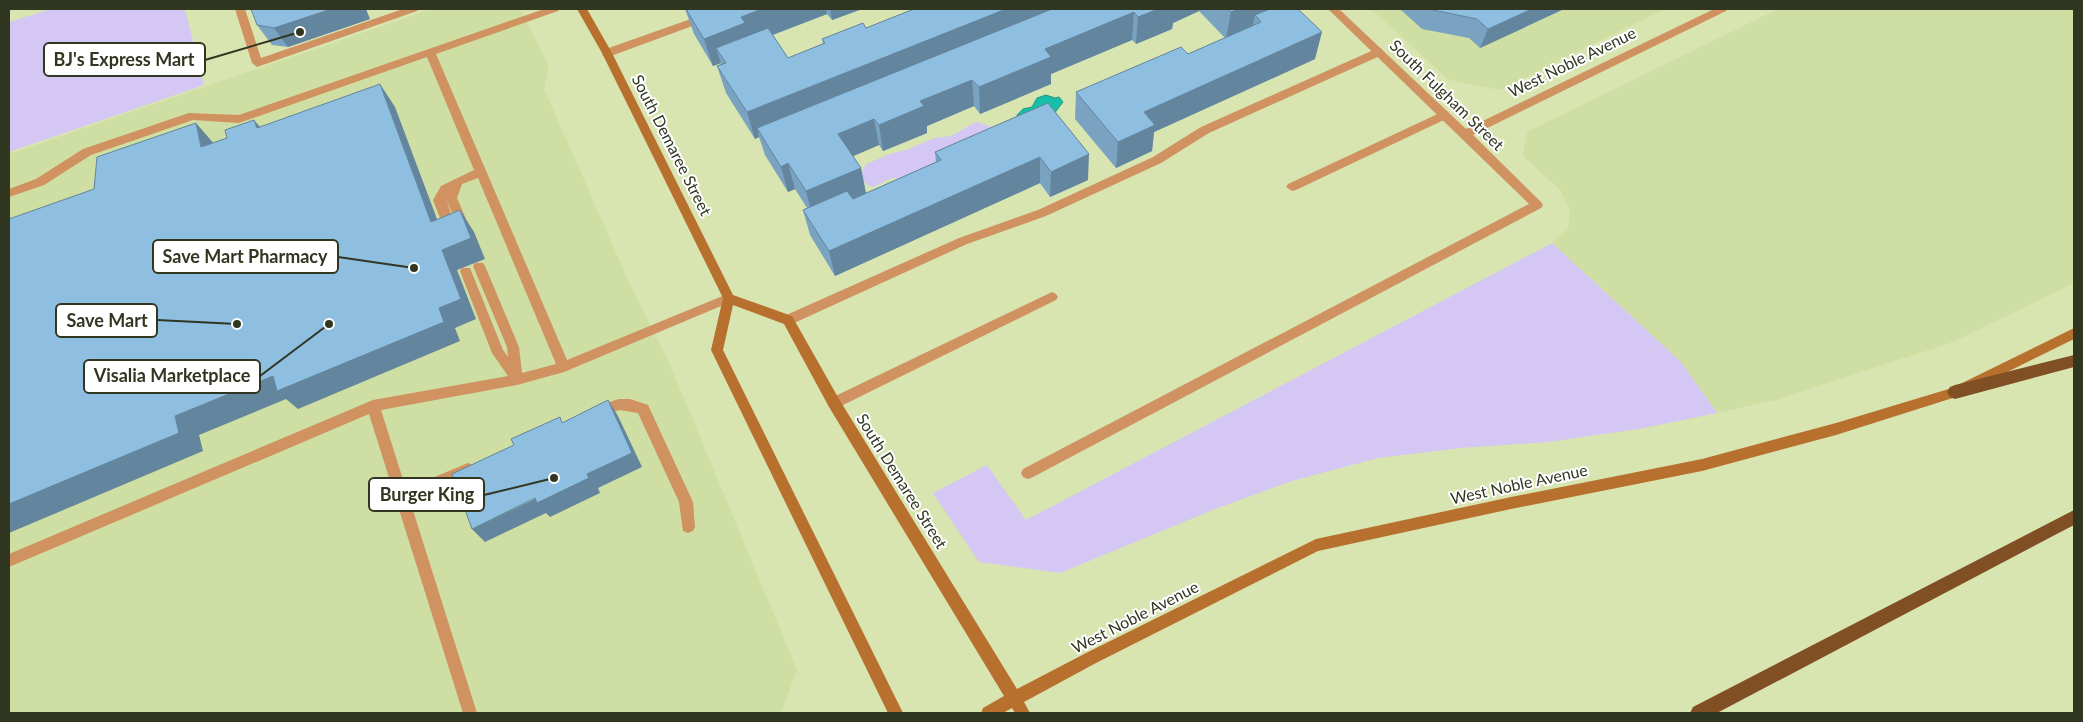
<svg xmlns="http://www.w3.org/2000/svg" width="2083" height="722" viewBox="0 0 2083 722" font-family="Lato,sans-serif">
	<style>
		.built { fill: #cfdea2 }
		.green { fill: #d5c7f4 }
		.water { fill: #18bfa8; stroke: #209680 }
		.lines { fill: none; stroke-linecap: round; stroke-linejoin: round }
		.service { fill: #cf9260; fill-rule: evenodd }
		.minor { fill: #cf9260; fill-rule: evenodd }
		.secondary { fill: #b8702f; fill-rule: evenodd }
		.motorway { fill: #814f24; fill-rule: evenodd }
		.wall { fill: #7aa3c1 }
		.shaded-wall { fill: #63859d }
		.building { fill: #8ebee0; stroke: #63859d }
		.labels { text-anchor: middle; stroke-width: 4; stroke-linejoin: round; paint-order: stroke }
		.street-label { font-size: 16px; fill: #313621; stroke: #fff }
		.leader { fill: none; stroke: #313621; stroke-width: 2 }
		.callout-dot { fill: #313621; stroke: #fff; stroke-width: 2 }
		.callout { fill: #fff; stroke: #313621; stroke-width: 2 }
		.callout-label { font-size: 18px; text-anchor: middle; font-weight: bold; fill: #313621 }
	</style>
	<rect width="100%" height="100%" fill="#d8e5b1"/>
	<!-- built -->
	<path class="built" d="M432,9H520L549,66L544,89L629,282L671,367L797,670L781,713H9V154Z
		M1371,9H1665L1500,90L1449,80Z
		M1778,9H2074V283L1953,342L1776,400L1717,413L1681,362L1552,243L1568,229L1570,210L1560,190L1523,156L1527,132Z"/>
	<!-- green -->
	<path class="green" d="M51,9H185L204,85L9,152V22Z
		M976,122L990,126L996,134L903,179L892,178L873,187L867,185L860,176L866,164L890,154L909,149L934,138L951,136Z
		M1552,243L1681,362L1717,413L1639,429L1548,442L1461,448L1378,458L1292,481L1215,509L1060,573L979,562L933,493L987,465L1026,520Z"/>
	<!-- water -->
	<path class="water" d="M1046,95L1055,98L1059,97L1063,102L1053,115L1018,120L1017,115L1023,109L1032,107L1037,98Z"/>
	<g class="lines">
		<!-- service -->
		<path class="service" d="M235,9H245L261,58L403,9H418L417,11L257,67L252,63Z
			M544,9H559L558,11L436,54L567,360L725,295H733L735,298L733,301L564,372L517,385L381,410L406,489L468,463L473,465L475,469L473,473L410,501L477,713H463L369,414L9,567V554L373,400L508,376L492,353L460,271L462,268H470L503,350L508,357L507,347L473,266L475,263H483L485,266L519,347L522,373L556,364L478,178L462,184L457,198L469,226L467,229H459L446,199L457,231L451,236L445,231L433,200L441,186L474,170L427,57L239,123L193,120L91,155L44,185L9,197V189L36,179L83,149L189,113L239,115Z
			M719,9H734L733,11L611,56H603L602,53L603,50Z
			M1378,48L1382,49L1383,52L1382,55L1209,133L1161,163L1046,216L967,244L792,324H784L782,320L784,316L959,238L1038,210L1153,157L1201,127Z
			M1444,111L1448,112L1449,115L1448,118L1296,190L1292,191L1286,187L1288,184Z
			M1052,292L1056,294L1058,297L1056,300L839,407L834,409L829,407L828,403L829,399Z
			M619,399H630L648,405L693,502L695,527L693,531L688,533L683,531L679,502L638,413L619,410L596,418L591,416L590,412L591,408Z"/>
		<!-- minor -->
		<path class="minor" d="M1328,9H1339L1466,129L1714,9H1727L1726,11L1473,135L1541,202L1543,205L1541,208L1033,477L1028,479L1023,477L1021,473L1023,469L1529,204Z"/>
		<!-- secondary -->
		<path class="secondary" d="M577,9H587L612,53L733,295L792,316L839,399L1017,689L1086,653L1316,539L1511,497L1702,459L1836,423L1952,388L2074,328V339L1959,396L1836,435L1702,471L1511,509L1318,551L1096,663L1024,702L1030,713H1015L1012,708L1003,713H981L983,708L1004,696L829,407L784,324L733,305L723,350L903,713H888L711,350L723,298L602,53Z"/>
		<!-- motorway -->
		<path class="motorway" d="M2074,355V367L1955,399L1950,397L1947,392L1950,387L1955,385Z
			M2074,510V525L1717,713H1690L1693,707Z"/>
	</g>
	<!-- wall -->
	<path class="wall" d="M685,9H862L832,20L827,14L773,35L788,58L823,44L822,39L866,28L914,9H1298L1315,59L1154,132L1152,151L1116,168L1075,119L1076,92L1188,54L1225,38L1199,11L1173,23L1172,29L1136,44L1132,40L1051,74V84L980,114L974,106L927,126V133L883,151L879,145L853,156L861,168L866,193L936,162L935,152L1048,103L1088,180L1050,197L1040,183L835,276L810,235L803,210L807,208L795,189L788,192L765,155L759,137L755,139L726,93L717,66L721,64V63L713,66L694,34Z
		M1400,9H1564L1480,48L1469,38L1422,29Z
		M370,19L288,47L272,45L257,25Z"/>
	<!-- shaded-wall -->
	<path class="shaded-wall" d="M331,9H366L370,19L288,47L274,28Z
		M762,9H826L827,14L751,43L716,48L721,63L713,66L704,39L741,17Z
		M830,9H862L832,20Z
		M1006,9H1074L757,128L759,137L755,139L747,112Z
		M1158,9H1200L1199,11L1173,23L1172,29L1136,44L1138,17Z
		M1238,9H1272L1261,22L1255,15L1252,28L1226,39L1231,12Z
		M1532,9H1564L1480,48L1488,29Z
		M1134,12L1132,40L1051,74V84L980,114L979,87L1045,49Z
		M1322,32L1315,59L1154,132L1152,151L1116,168L1118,142L1144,112Z
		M972,80L974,106L927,126V133L883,151L879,125L920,101Z
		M380,84L395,107L446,243L431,222Z
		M874,119L879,145L844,160L838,134Z
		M254,120L273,142L257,128Z
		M196,123L215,145L201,147Z
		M1089,154L1088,180L1050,197L1051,172Z
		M1040,157V183L835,276L829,251Z
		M788,163L795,189L788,192L781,167Z
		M861,168L866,194L813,217L806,191Z
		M460,210L474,232L485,259L457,270L476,319L455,328L460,341L298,409L286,399L199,435L203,451L9,533V504L175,416L439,308L442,250Z
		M608,400L618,416L642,467L598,488L600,493L550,517L546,513L485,542L472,529L587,474Z"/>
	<!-- building -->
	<path class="building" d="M251,9H331L274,28L257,25Z
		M686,9H762L741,17L745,23L704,39Z
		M914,9H1006L747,112L717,66L726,63L716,48L768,28L788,58L825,43L822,39L863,23L866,28Z
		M1052,9H1158L1138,17L1134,12L1045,49L1051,57L979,87L972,80L920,101L924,106L879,125L874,119L838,134L861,168L806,191L788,163L781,167L757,128Z
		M1228,9H1238L1231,12Z
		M1270,9H1298L1322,32L1144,112L1155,125L1118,142L1076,92L1181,47L1188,54L1261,22L1255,15Z
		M1428,9H1532L1488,29L1477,19Z
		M380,84L431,222L460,210L471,238L442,250L461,299L439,308L444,322L277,391L273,376L175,416L179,433L9,504V219L94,189L97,157L196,123L201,147L227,138L225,130L254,120L257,128Z
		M1048,103L1089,154L1051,172L1040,157L829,251L803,210L847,191L853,199L941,160L935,152Z
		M608,400L632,453L587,474L589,478L537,503L535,498L472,529L452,474L514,445L511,439L560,417L562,423Z"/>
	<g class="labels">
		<!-- street labels -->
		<g class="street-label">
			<text transform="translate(1572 62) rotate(-26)" y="6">West Noble Avenue</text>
			<text transform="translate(1447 95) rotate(44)" y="6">South Fulgham Street</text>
			<text transform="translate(672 145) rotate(63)" y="6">South Demaree Street</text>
			<text transform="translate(902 481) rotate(58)" y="6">South Demaree Street</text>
			<text transform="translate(1519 484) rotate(-12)" y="6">West Noble Avenue</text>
			<text transform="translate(1135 617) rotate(-27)" y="6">West Noble Avenue</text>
		</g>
	</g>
	<!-- callouts -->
	<path class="leader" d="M300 32L205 60M414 268L338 257M237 324L157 320M329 324L260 376M554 478L484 495"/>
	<g class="callout-dot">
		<circle cx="300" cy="32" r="5"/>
		<circle cx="414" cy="268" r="5"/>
		<circle cx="237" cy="324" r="5"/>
		<circle cx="329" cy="324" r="5"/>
		<circle cx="554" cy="478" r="5"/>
	</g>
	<g class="callout">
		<rect x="44" y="43" width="161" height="33" rx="5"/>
		<rect x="153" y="240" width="185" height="33" rx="5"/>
		<rect x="56" y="304" width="101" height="33" rx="5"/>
		<rect x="84" y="360" width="176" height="33" rx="5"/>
		<rect x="369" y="478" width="115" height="33" rx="5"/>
	</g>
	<g class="callout-label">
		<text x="124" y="66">BJ's Express Mart</text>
		<text x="245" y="263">Save Mart Pharmacy</text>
		<text x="107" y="327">Save Mart</text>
		<text x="172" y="382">Visalia Marketplace</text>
		<text x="427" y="501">Burger King</text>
	</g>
	<!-- border -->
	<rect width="2083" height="722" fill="none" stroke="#313621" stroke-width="20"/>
</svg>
